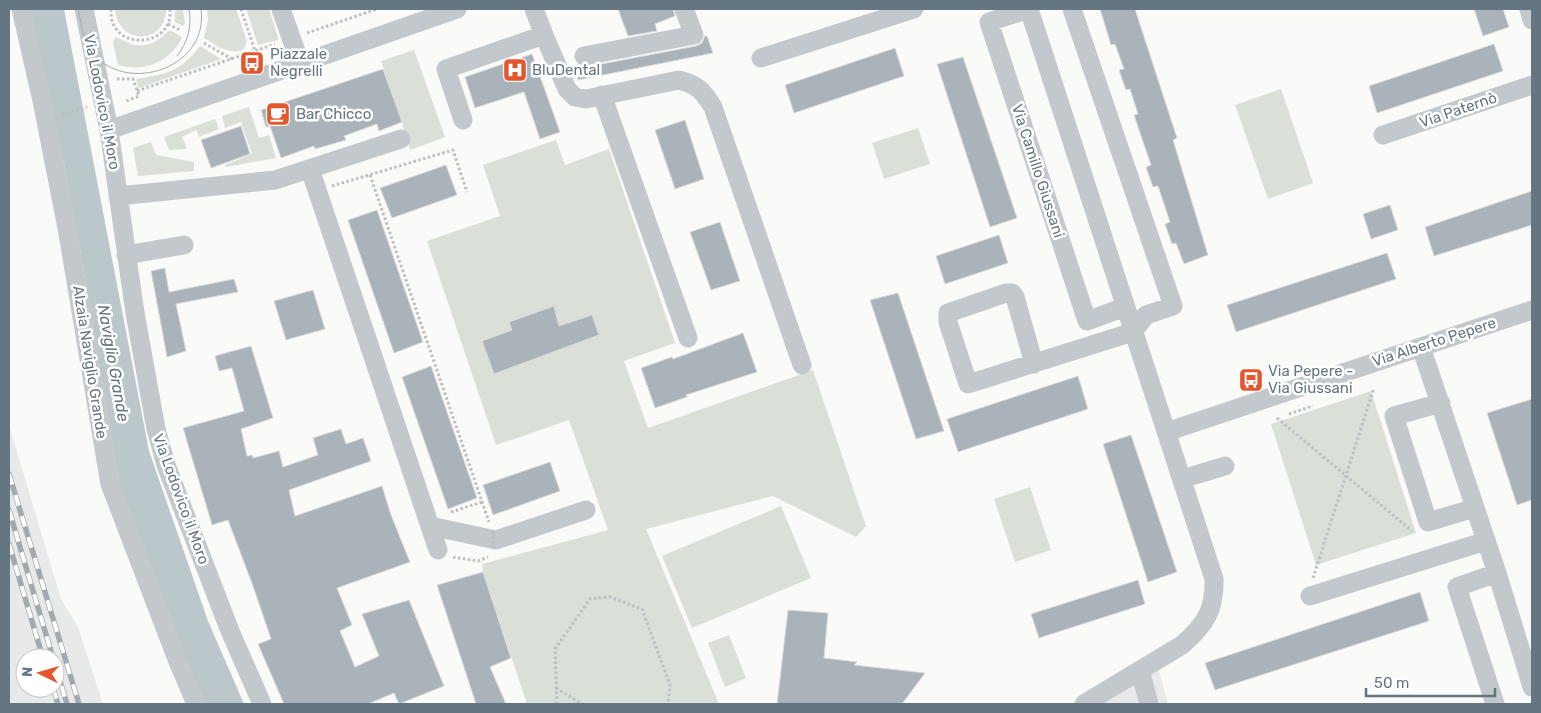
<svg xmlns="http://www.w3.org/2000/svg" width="1541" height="713" viewBox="0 0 1541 713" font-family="Rubik,sans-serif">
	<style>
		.built { fill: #e8e9e9; fill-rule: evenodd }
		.green { fill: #dadfd7 }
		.water { fill: #bbc7cb }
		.building { fill: #aab3b9; stroke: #dcdcda }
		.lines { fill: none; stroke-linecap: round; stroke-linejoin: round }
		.path { stroke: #bbbfc2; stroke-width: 3; stroke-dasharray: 2.5 2.5; stroke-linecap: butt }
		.minor { stroke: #c3c8cc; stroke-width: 19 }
		.tram { stroke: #a2aab0; stroke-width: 1 }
		.rail-casing { stroke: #a2aab0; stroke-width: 5.5 }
		.rail { stroke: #fff; stroke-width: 4; stroke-dasharray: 11; stroke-linecap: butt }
		.path-bridge { stroke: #bbbfc2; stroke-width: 3; stroke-dasharray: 2.5 2.5; stroke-linecap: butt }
		.labels { text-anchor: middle; stroke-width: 5; stroke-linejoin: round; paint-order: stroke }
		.poi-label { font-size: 15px; fill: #657683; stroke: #fff; text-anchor: start }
		.street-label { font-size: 15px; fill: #657683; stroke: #fff }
		.water-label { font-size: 16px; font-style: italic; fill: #60757c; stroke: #fff }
	</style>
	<rect width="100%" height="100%" fill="#fafaf8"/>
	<!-- built -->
	<path class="built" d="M9,425L61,599L78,627L103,704H9ZM25,658H55V688H25Z
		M1158,667L1168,704H1096Z"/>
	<!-- green -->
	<path class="green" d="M115,9H166C166,45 118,46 115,9Z
		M175,9H183L185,24L183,26L175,22Z
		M207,9H236L247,41L244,49C229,56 216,45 204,38L208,20Z
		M246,9H269L278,37V40L258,45Z
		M170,30L182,37C172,61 144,73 118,65L113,42L116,37C121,39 126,42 131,44C147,49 159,40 170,30Z
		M200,46L221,59L139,88L136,79C167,74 180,72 200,46Z
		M414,50L445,137L410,150L402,122L381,61Z
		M1281,89L1313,183L1268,199L1235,105Z
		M249,107L259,138L269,135L276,158L226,167L225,165L252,154L241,122L225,128L222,116Z
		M215,119L219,129L199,137L196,130L182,137L187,149L169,150L164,137Z
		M918,128L930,164L884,179L872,143Z
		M556,140L565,165L609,149L675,343L624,361L648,428L813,370L866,526L856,537L773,496L646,529L719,704H527L483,572L482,564L608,530L569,420L496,445L427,241L500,216L483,165Z
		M151,142L156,155L194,162V171L138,176L133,148Z
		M1371,391L1416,533L1316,565L1271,424Z
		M1030,487L1051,550L1015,562L994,499Z
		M781,506L811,578L692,628L662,556Z
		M729,635L746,678L725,687L708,643Z"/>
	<!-- water -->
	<path class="water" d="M29,9H64L149,451L208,621L244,704H203L119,482L81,255L64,164Z"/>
	<!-- building -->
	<path class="building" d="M618,9H673L675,16L655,24L657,31L628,36Z
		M1100,9H1135L1177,138L1173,140L1208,255L1184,264L1176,243L1172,244L1165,224L1170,222L1158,186L1153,187L1146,167L1151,165L1134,115L1138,114L1130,89L1126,90L1119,70L1124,69L1115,44L1111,45Z
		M1474,9H1503L1509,27L1483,36Z
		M705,36H707L713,53L578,80L576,64L581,67H586L696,46L702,43Z
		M1494,44L1503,71L1377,113L1369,86Z
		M895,48L904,76L794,113L785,85Z
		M532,54L560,132L540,139L524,92L475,108L465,77Z
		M963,57L1017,218L990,227L937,64Z
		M383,69L402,122L379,131L377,124L344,136L346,140L315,149L314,146L281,158L270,126L266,127L261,110Z
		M685,120L704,179L675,189L655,130Z
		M241,126L250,154L211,168L201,140Z
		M446,165L457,195L392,218L380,188Z
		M1532,191V225L1434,256L1425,227Z
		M1390,205L1398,230L1371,239L1363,214Z
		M377,210L423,342L394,353L348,220Z
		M720,222L740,281L711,290L690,232Z
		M999,235L1008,263L945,284L936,256Z
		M1387,253L1396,279L1236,332L1227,305Z
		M165,268L169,292L234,279L238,292L176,304L186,351L167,357L151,271Z
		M313,290L325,329L286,340L274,301Z
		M898,293L944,431L916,439L870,300Z
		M554,306L559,326L592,315L599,335L494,374L482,341L512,330L509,322Z
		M743,333L757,372L686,395L687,397L655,408L641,368L672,357L673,359Z
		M251,346L273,418L241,429L247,456L252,455L253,458L279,451L283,467L318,455L313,438L328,433L341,429L346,444L363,438L371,461L289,490L295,516L382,486L391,515L410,562L337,588L352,625L340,631L355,667L379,656L362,614L409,600L444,686L399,704L394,693L368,704H284L258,644L271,639L253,586L228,520L212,525L183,428L244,411L232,368L219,371L215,356Z
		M431,366L477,498L448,509L402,377Z
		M1078,376L1088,409L958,452L947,419Z
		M1532,399V500L1517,505L1487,413Z
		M1131,435L1177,572L1148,582L1103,444Z
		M550,462L560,491L493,515L483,485Z
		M483,572L511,658L490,667L506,704H476L437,585Z
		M1138,580L1145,604L1039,638L1031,614Z
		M1420,592L1429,621L1215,690L1205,663Z
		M788,610L828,613L824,658L857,662L854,665L925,673L902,704H777Z"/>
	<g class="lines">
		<!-- path -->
		<path class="path" d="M111,9C108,52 174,49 170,9
			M241,9L255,51
			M168,24L180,30
			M307,33L377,9
			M204,43L232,59
			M117,79H133L139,96L126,101
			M137,91L275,44
			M62,115L87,107
			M370,175L489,522
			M332,186L453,150L467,192
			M1239,381L1257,376
			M1289,414L1313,406
			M1277,418L1412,531
			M451,512L482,502
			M453,557L478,561L488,557
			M1313,578L1374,388
			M556,688L582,704
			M557,704L555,649L590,599L610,597L642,609L670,685L668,704"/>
		<!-- minor -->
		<path class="minor" d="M21,9L42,101L67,228L110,484L177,659L196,704
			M84,9L109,130L135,313L156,429L166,465L230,631L262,704
			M281,9L300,63
			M1029,9L1214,579C1215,610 1205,625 1182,645L1084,704
			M1029,9L989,22L1087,321L1125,307
			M1529,9L1532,20
			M544,35L567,89L575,97L586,99L679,80C698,85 703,91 713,107L802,365
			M584,56L694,35L684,9
			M761,58L914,9
			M602,95L688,338
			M463,120L446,69L544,35L534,9
			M109,130L457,9
			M1383,135L1532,85
			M310,169L438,550
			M118,196L275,180L401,139
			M126,255L184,245
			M1421,347L1497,573L1532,687
			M1034,364L1015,297L1012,293H1006L948,313V322L968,384L1133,332L1146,315L1173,306L1072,9
			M1441,403L1394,416L1428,522L1475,508
			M1166,432L1532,310
			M1182,479L1225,466
			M430,526L496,540L586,510
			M1310,596L1486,541
			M1140,670L1149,704
			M1495,704L1457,587L1497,573"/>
		<!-- tram -->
		<path class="tram" d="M78,9C81,21 82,36 88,46C118,98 210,71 201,9
			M177,56C188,42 192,27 189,9"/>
		<defs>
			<path id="rail" d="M9,474L79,704
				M9,510L53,658
				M9,544L43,658
				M55,665L67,704
				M53,688L58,704"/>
		</defs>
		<!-- rail casing -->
		<use href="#rail" class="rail-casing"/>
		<!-- rail -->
		<use href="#rail" class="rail"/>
		<!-- path-bridge -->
		<path class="path-bridge" d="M493,531V548"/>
	</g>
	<!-- icons -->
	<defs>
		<symbol id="bus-square" viewBox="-11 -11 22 22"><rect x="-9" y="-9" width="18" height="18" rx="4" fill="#e4572e" stroke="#fff"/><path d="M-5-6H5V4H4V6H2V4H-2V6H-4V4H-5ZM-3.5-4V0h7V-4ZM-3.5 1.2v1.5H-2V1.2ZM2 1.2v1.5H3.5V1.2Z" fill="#fff"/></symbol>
		<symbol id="hospital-square" viewBox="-11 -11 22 22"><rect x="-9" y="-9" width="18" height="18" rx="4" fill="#e4572e" stroke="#fff"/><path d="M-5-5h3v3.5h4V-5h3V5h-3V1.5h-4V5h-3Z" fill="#fff"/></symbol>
		<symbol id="cafe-square" viewBox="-11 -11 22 22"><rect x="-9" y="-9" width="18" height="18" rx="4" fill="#e4572e" stroke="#fff"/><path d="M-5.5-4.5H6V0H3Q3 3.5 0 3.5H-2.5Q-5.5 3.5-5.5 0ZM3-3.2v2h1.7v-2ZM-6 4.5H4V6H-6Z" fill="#fff"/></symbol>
	</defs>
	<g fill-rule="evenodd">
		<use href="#bus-square" x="238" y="49" width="28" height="28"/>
		<use href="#hospital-square" x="501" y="56" width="28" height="28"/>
		<use href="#cafe-square" x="264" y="100" width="28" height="28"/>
		<use href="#bus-square" x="1237" y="366" width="28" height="28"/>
	</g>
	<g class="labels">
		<!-- poi labels -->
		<g class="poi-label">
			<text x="270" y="59">Piazzale<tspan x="270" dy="17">Negrelli</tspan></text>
			<text x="532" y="75">BluDental</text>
			<text x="296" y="119">Bar Chicco</text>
			<text x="1268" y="376">Via Pepere -<tspan x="1268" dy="17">Via Giussani</tspan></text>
		</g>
		<!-- street labels -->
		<g class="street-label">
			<text transform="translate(102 102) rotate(79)" y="5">Via Lodovico il Moro</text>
			<text transform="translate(1458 110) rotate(-19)" y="5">Via Paternò</text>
			<text transform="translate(1038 171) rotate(72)" y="5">Via Camillo Giussani</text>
			<text transform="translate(1434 342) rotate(-18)" y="5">Via Alberto Pepere</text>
			<text transform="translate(90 362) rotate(81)" y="5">Alzaia Naviglio Grande</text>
			<text transform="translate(181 499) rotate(70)" y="5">Via Lodovico il Moro</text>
		</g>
		<!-- water labels -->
		<g class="water-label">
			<text transform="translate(114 363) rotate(80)" y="6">Naviglio Grande</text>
		</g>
	</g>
	<!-- border -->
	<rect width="1541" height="713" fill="none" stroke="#657683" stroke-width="20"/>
	<!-- north arrow -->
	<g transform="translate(40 673) rotate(275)"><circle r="24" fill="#ffffff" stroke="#c1c8cd"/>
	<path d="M0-4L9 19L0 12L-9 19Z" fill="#e4572e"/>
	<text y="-8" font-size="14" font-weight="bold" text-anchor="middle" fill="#657683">N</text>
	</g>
	<!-- scale -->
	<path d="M1366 688v8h129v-8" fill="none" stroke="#657683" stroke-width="2.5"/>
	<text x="1374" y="688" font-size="15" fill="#657683" stroke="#ffffff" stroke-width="4" paint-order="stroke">50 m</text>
</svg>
